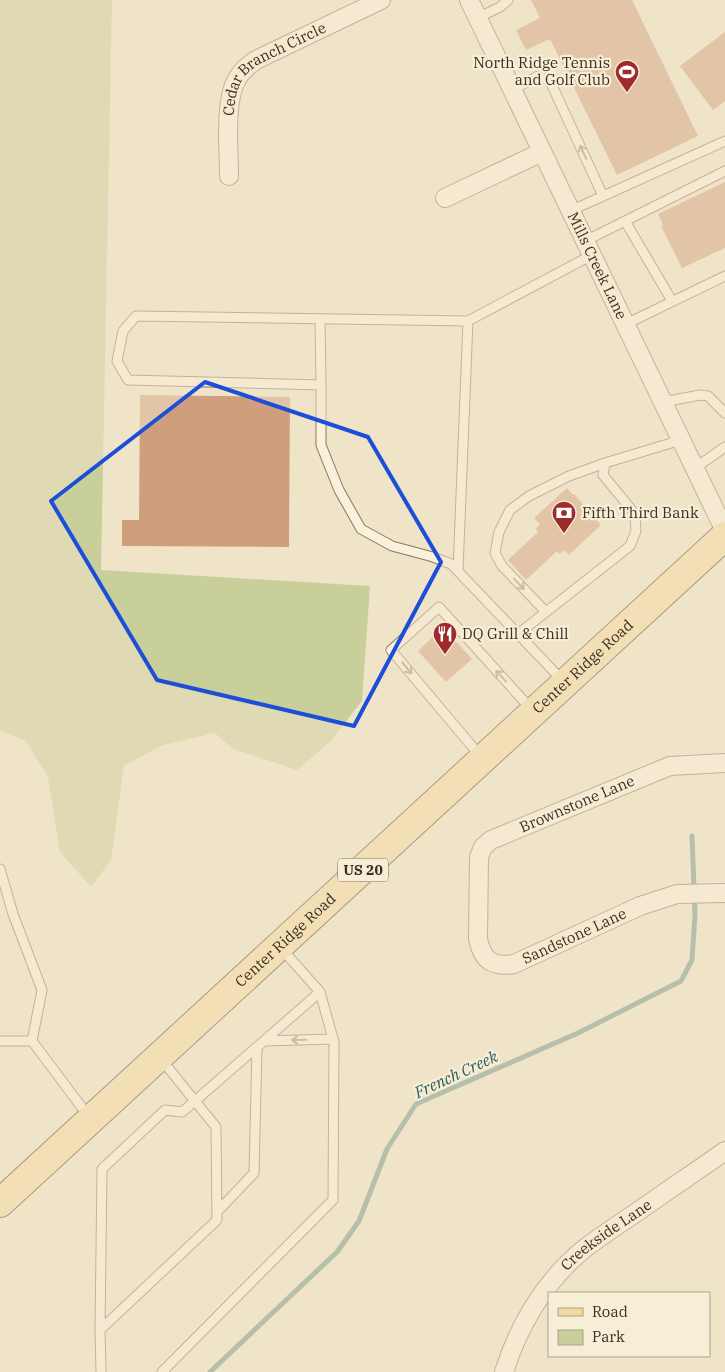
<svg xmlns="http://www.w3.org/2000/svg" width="725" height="1372" viewBox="0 0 725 1372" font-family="'IBM Plex Serif',serif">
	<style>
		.green { fill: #c9cf9b }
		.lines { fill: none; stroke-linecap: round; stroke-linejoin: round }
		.stream { stroke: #6f938a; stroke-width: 5 }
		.building { fill: #cf9f7d }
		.service-casing { stroke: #8d765c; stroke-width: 11 }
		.minor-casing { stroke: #8d765c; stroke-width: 20 }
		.primary-casing { stroke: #5b4430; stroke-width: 30 }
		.service { stroke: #faf1dc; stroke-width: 9 }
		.minor { stroke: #faf1dc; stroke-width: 18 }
		.primary { stroke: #f3d9a0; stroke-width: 28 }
		.oneway { stroke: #9c907e }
		.marked { fill: none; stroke: #1d4ed8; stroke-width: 4; stroke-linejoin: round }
		.labels { text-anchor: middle; stroke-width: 4.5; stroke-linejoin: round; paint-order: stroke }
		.shield { fill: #f7eed8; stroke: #756857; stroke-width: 1 }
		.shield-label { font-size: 14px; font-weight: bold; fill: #3d2e20 }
		.poi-label { font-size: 15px; fill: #3d2e20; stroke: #f7eed8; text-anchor: start }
		.street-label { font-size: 15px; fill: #3d2e20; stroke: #f7eed8 }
		.water-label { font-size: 16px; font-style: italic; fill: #2f5d5a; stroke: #f7eed8 }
	</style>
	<rect width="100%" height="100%" fill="#f0e4c8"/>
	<!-- green -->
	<path class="green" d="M0,0H112L101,570L370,586L362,701L330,742L297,770L233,749L215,733L163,745L124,766L111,860L91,887L60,852L48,777L26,741L0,730Z"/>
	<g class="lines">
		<!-- stream -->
		<path class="stream" d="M210,1372L337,1252L359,1221L387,1149L416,1104L578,1033L681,981L692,960L695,914L692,836"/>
	</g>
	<!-- building -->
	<path class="building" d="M531,0H632L698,136L617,175L550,39L526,50L516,30L540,18Z
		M725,32V101L713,110L680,66Z
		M725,182V248L682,268L661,226L663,225L658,214Z
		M140,395L290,397L289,547L122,546V520H139Z
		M567,488L573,495L574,494L601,525L569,555L564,550L560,554L557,551L526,580L508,560L538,532L536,529L540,524L534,518Z
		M443,627L472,659L446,682L418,651Z"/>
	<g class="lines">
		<defs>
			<path id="service" d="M477,18L500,7L508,0
				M512,90L538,76L550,81L603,196
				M570,211L725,141
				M625,221L672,301
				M585,241L725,171
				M320,319L321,385
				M626,324L725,276
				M663,402L700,395L708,396L725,413
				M695,468L725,447
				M458,571L468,321
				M546,612L502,566L495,553L499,532L510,510L529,496L569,476L605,463
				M518,634L630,546L636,531L635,514L603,475L605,463L681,440
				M563,681L451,564L433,557L392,546L361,529L339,490L321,445V385L128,380L117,361L123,331L136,316L468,321L592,255
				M481,757L391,650L439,607L532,710
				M0,869L13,914L42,990L32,1041L89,1117
				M0,1041H32
				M265,1041L333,1039
				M161,1059L216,1127L217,1220L100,1330L102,1169L165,1110L182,1112L195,1101L320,992L281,948
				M217,1212L254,1173L257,1048
				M100,1330L101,1372
				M162,1372L333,1200L334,1042L320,992"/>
			<g id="minor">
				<path id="s1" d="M469,0L725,531"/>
				<path id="s2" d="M229,176C229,151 224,101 237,79C241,71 248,66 256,60L381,0"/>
				<path d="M445,198L542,152"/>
				<path id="s3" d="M725,763L670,766L491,840L483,847L479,857L478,939C483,961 492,967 514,964L640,906L677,894L725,893"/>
				<path id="s4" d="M504,1372C519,1325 545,1281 584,1249C602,1235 621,1223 640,1210C668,1190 697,1171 725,1151"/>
			</g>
			<g id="primary">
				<path id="s5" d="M0,1203L725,536"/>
			</g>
		</defs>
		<!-- service casing -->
		<use href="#service" class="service-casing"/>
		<!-- minor casing -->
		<use href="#minor" class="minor-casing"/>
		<!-- primary casing -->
		<use href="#primary" class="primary-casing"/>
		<!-- service -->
		<use href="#service" class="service"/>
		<!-- minor -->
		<use href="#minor" class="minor"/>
		<!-- primary -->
		<use href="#primary" class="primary"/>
	</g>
	<!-- one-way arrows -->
	<defs><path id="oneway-shaft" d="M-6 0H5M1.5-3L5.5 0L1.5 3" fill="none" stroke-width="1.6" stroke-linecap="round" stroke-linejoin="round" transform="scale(1.25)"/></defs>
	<g class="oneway">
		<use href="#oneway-shaft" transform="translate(583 152) rotate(-115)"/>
		<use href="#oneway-shaft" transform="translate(519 584) rotate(46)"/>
		<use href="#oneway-shaft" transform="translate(407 668) rotate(50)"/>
		<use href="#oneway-shaft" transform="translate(501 676) rotate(-132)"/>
		<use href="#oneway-shaft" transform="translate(299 1040) rotate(179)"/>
	</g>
	<!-- marked area -->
	<path d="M0 0H725V1372H0ZM205,382L368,437L441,562L354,726L157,680L51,501Z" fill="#f0e4c8" fill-opacity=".55" fill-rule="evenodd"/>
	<path class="marked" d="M205,382L368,437L441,562L354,726L157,680L51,501Z"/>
	<!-- icons -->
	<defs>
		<symbol id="stadium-pin" viewBox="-11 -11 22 30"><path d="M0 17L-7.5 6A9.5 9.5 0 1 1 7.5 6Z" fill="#9e2a2b" stroke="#f7eed8"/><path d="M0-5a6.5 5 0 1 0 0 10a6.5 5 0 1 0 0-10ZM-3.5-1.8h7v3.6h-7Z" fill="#fff"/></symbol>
		<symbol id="bank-pin" viewBox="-11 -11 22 30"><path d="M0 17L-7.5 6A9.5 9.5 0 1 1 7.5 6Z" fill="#9e2a2b" stroke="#f7eed8"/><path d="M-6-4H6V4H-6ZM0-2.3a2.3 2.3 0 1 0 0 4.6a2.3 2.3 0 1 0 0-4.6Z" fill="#fff"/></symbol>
		<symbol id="restaurant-pin" viewBox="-11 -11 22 30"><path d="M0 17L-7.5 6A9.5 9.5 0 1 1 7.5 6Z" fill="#9e2a2b" stroke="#f7eed8"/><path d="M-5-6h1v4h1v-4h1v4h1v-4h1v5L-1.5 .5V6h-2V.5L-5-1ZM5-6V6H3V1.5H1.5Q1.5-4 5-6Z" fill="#fff"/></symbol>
	</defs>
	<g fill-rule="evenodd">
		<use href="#stadium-pin" x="613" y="58" width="28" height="38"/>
		<use href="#bank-pin" x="550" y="499" width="28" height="38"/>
		<use href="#restaurant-pin" x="431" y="620" width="28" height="38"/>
	</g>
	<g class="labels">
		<!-- shield labels -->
		<rect class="shield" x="338" y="858.5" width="50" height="23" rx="4"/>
		<g class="shield-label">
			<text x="363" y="875">US 20</text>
		</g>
		<!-- poi labels -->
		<g class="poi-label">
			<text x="610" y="68" text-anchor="end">North Ridge Tennis<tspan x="610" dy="17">and Golf Club</tspan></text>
			<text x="582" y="518">Fifth Third Bank</text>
			<text x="462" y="639">DQ Grill &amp; Chill</text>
		</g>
		<!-- street labels -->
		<g class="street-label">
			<text dy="5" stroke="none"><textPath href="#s2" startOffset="131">Cedar Branch Circle</textPath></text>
			<text dy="5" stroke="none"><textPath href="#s1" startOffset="295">Mills Creek Lane</textPath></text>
			<text dy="5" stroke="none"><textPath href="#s5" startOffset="792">Center Ridge Road</textPath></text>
			<text transform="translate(577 804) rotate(-23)" y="5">Brownstone Lane</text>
			<text dy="5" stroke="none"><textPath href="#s3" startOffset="469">Sandstone Lane</textPath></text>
			<text dy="5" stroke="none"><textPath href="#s5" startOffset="388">Center Ridge Road</textPath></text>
			<text dy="5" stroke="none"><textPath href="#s4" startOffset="175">Creekside Lane</textPath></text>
		</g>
		<!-- water labels -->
		<g class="water-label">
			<text transform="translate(456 1074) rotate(-25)" y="6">French Creek</text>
		</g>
	</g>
	<!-- legend -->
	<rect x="548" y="1292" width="162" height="65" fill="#f7eed8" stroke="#ada18e"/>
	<rect x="558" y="1308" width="25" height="8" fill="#f3d9a0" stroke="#ada18e"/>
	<text x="592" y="1317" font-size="15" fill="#3d2e20">Road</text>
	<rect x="558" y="1330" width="25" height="15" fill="#c9cf9b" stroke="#ada18e"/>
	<text x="592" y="1342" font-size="15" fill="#3d2e20">Park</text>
</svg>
